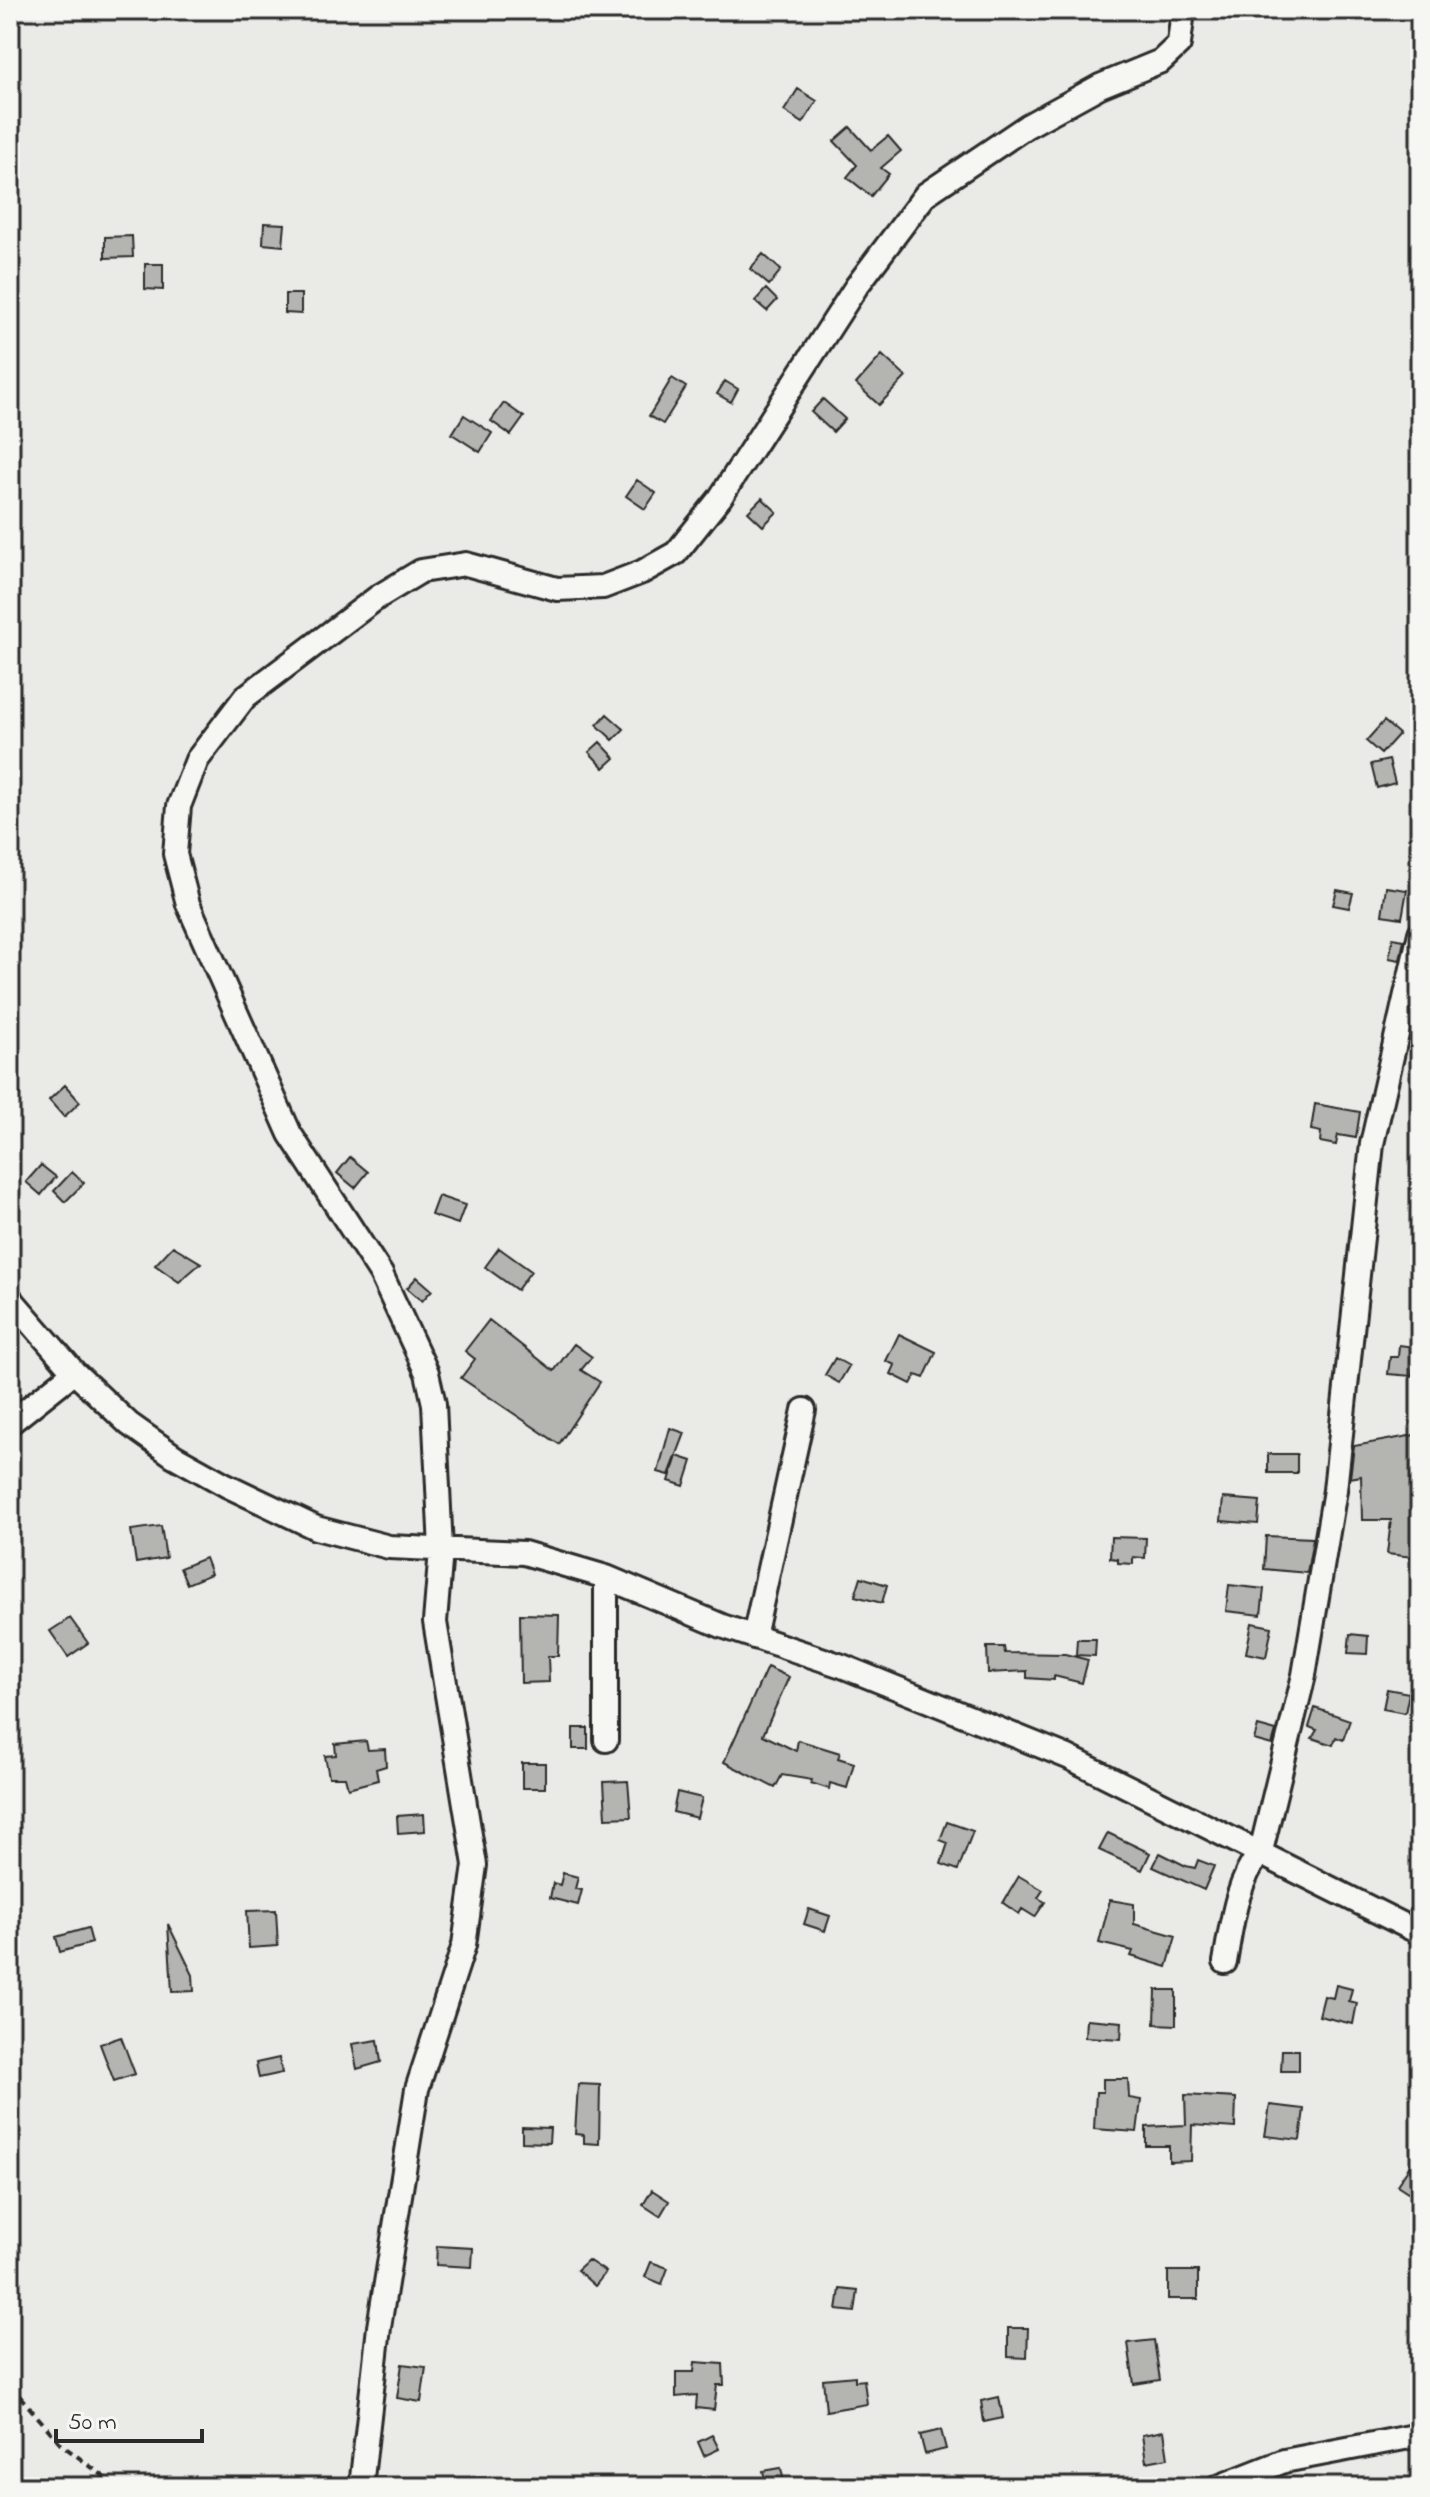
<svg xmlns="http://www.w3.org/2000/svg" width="1430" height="2497" viewBox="0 0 1430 2497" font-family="'Indie Flower',sans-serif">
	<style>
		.building { fill: #b4b4b1; stroke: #2b2b2b; stroke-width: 2 }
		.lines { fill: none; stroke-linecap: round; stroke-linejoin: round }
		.street-casing { stroke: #2b2b2b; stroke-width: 28 }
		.path { stroke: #2b2b2b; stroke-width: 4; stroke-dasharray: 8 6; stroke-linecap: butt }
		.street { stroke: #f6f6f2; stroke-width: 22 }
	</style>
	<rect width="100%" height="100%" fill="#eaeae6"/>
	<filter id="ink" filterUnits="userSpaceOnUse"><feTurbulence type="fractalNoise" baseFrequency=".0125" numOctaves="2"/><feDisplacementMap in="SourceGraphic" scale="16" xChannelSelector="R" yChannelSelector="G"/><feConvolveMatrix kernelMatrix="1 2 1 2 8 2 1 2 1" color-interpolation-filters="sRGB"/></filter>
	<g filter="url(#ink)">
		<!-- building -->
		<path class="building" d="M798,89L817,101L803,123L784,111Z
			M850,127L871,150L888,136L901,151L881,168L889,174L871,196L847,177L857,165L834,141Z
			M264,223L285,224L283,246L263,244Z
			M132,236L133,257L105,258V237Z
			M763,254L781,270L769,285L750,269Z
			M145,264H163V290L145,289Z
			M766,289L777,300L767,311L755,301Z
			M285,294H301V314L285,313Z
			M882,355L906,377L879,405L856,384Z
			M672,378L686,387L663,424L649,416Z
			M725,381L738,389L731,402L717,394Z
			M823,399L845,419L833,432L811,412Z
			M504,403L524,417L511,435L491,421Z
			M464,415L492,433L480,452L452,434Z
			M637,480L656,493L645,509L626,496Z
			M762,498L777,512L763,526L748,512Z
			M607,714L624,729L613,740L597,725Z
			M1384,721L1399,734L1381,754L1366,741Z
			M600,742L615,758L604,768L589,752Z
			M1389,760L1395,783L1377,788L1371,764Z
			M1386,887L1407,890L1402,918L1382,915Z
			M1337,890L1353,893L1349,908L1333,905Z
			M1393,938L1404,940L1400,960L1389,958Z
			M65,1085L80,1102L64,1117L49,1100Z
			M1315,1104L1360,1112L1356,1138L1338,1135L1336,1145L1320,1142L1321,1132L1311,1130Z
			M350,1157L368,1172L355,1188L337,1173Z
			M41,1165L56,1177L41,1195L26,1182Z
			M72,1172L84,1183L65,1202L54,1191Z
			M438,1196L465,1205L458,1224L431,1215Z
			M173,1246L201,1263L179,1282L155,1265Z
			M499,1248L531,1271L517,1290L485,1267Z
			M417,1277L432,1290L422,1301L407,1288Z
			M489,1320L554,1371L574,1344L592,1357L581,1370L600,1382L559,1444L461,1378L475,1359L465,1351Z
			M899,1334L936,1352L924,1378L916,1375L911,1384L891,1374L895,1365L886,1361Z
			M1399,1345L1415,1347L1412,1376L1388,1374L1390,1357H1398Z
			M835,1358L849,1366L839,1383L825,1375Z
			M670,1428L685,1433L669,1475L658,1472Z
			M1420,1434V1507L1413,1557L1387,1554L1391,1520H1362L1361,1476L1350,1478L1354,1446Z
			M1268,1454H1297V1473H1268Z
			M677,1456L692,1461L684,1486L669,1481Z
			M1223,1498L1260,1501L1258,1524L1221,1521Z
			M161,1526L166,1558L136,1563L131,1530Z
			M1266,1536L1313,1538L1307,1573L1264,1569Z
			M1111,1537L1146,1538L1145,1558L1133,1557V1564L1118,1563V1559L1110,1558Z
			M205,1558L211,1574L187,1584L180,1568Z
			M861,1577L887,1585L882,1603L855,1596Z
			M1229,1585L1264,1589L1261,1615L1226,1611Z
			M520,1614L559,1615L558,1656H548L549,1682L521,1683Z
			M70,1618L88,1643L68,1657L50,1631Z
			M1252,1623L1272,1627L1266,1657L1246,1653Z
			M1350,1634L1368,1636L1367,1654L1348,1653Z
			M1077,1639H1096L1095,1656L1076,1655Z
			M987,1647H1004L1005,1653L1065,1654L1088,1660L1082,1683L1054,1676V1680L1027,1678V1671L988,1673Z
			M767,1667L789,1677L763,1735L796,1751L798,1740L840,1753L838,1758L854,1763L847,1788L830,1783L829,1789L811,1783L812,1780L782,1775L775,1788L724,1762Z
			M1387,1689L1409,1693L1405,1713L1383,1709Z
			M1315,1708L1350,1720L1343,1740L1336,1737L1333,1745L1312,1738L1317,1730L1309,1727Z
			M1258,1726L1276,1731L1272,1745L1254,1740Z
			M573,1728H588V1749H573Z
			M366,1741L368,1750L385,1749L386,1766L376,1769L378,1780L348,1788L345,1777H329L325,1756L336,1755L335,1744Z
			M522,1763H545V1788H522Z
			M628,1781L631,1817L606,1818L604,1782Z
			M677,1792L702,1798L697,1818L673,1812Z
			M424,1814L425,1831L398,1833L397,1816Z
			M947,1822L973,1831L958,1870L941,1864L948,1843L940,1840Z
			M1108,1833L1150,1853L1142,1870L1099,1850Z
			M1160,1853L1186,1866L1195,1868L1198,1860L1214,1866L1204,1890L1153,1867Z
			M563,1873L578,1877L575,1889L582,1890L578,1905L550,1898L553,1883L560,1885Z
			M1019,1876L1043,1890L1038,1898L1045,1902L1035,1917L1022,1909L1019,1914L1003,1903Z
			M1110,1900L1134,1904V1924L1176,1936L1167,1967L1131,1956L1133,1951L1099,1943Z
			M809,1909L830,1916L825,1931L804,1924Z
			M276,1910L278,1946L249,1948L247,1911Z
			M168,1924L193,1975L194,1991L172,1992Z
			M88,1928L92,1943L60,1952L56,1937Z
			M1336,1985L1352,1989L1349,2001L1357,2003L1353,2024L1319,2016L1324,1996L1333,1998Z
			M1156,1990H1176V2025L1155,2024Z
			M1086,2019L1122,2022L1121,2039L1085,2037Z
			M121,2037L135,2074L114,2081L100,2044Z
			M378,2040L381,2062L357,2069L352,2044Z
			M1282,2050H1299V2071H1281Z
			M279,2058L282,2073L259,2078L256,2063Z
			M1103,2079H1128L1129,2098L1141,2100L1137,2132L1094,2129L1096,2092H1103Z
			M578,2084L600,2085L599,2144L584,2143V2135L575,2134Z
			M1185,2095L1236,2098L1235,2128L1192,2125L1191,2161L1169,2162V2146H1146V2127L1186,2125Z
			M1270,2105L1304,2109L1300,2140L1265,2136Z
			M522,2127L550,2128L549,2143L522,2142Z
			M1420,2150V2200L1397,2185Z
			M652,2190L669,2201L660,2216L643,2205Z
			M437,2246L473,2248L472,2267L436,2265Z
			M588,2260L606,2272L595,2286L577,2270Z
			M651,2262L668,2268L662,2284L645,2277Z
			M1168,2271H1198V2299H1168Z
			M840,2289L858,2291L855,2312L837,2310Z
			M1008,2328H1028L1027,2358L1008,2357Z
			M1154,2340L1160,2380L1134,2384L1128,2343Z
			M695,2362L723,2364L724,2385H717L714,2410L696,2408L697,2395L676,2397V2372H694Z
			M402,2364L426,2367L421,2402L397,2398Z
			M855,2376V2381L864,2380L867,2404L826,2411L823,2379Z
			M999,2397L1003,2418L984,2422L981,2401Z
			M941,2430L946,2449L925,2454L920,2435Z
			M1164,2431L1168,2458L1146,2462L1142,2435Z
			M712,2435L719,2449L704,2456L698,2442Z
			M781,2468L785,2487H767L763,2471Z"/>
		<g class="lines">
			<defs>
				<path id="street" d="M10,1298L74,1372L129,1424L174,1456L226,1485L316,1528L389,1547L524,1553L606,1577L722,1626L842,1666L1068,1757L1420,1933
					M10,1423L74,1372
					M754,1637L804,1410
					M606,1740V1577
					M1225,1962C1232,1922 1236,1883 1261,1851L1304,1675L1335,1490L1372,1144L1420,933
					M361,2487L379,2327L417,2089L464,1945L475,1865L435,1622L441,1550L434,1404L427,1373L381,1274L290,1134L188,904L175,854L179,806L197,760L245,697L378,597L421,571L466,564L557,589L603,587L642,572L676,553L720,498L856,287L926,194L1027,126L1100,86L1161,61L1179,44L1183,10
					M1218,2487L1284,2461L1420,2435"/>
			</defs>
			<!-- street casing -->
			<use href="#street" class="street-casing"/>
			<!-- path -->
			<path class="path" d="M10,2385L62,2445L118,2487"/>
			<!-- street -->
			<use href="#street" class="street"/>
		</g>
	</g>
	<!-- margin -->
	<rect width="1430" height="2497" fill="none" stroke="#f6f6f2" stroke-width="40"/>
	<rect x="20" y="20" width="1390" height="2457" fill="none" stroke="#2b2b2b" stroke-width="3" filter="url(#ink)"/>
	<!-- scale -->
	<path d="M56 2429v12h146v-12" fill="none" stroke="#2b2b2b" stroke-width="4"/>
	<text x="68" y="2429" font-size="24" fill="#2b2b2b" stroke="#f6f6f2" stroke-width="6" paint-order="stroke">50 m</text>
</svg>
